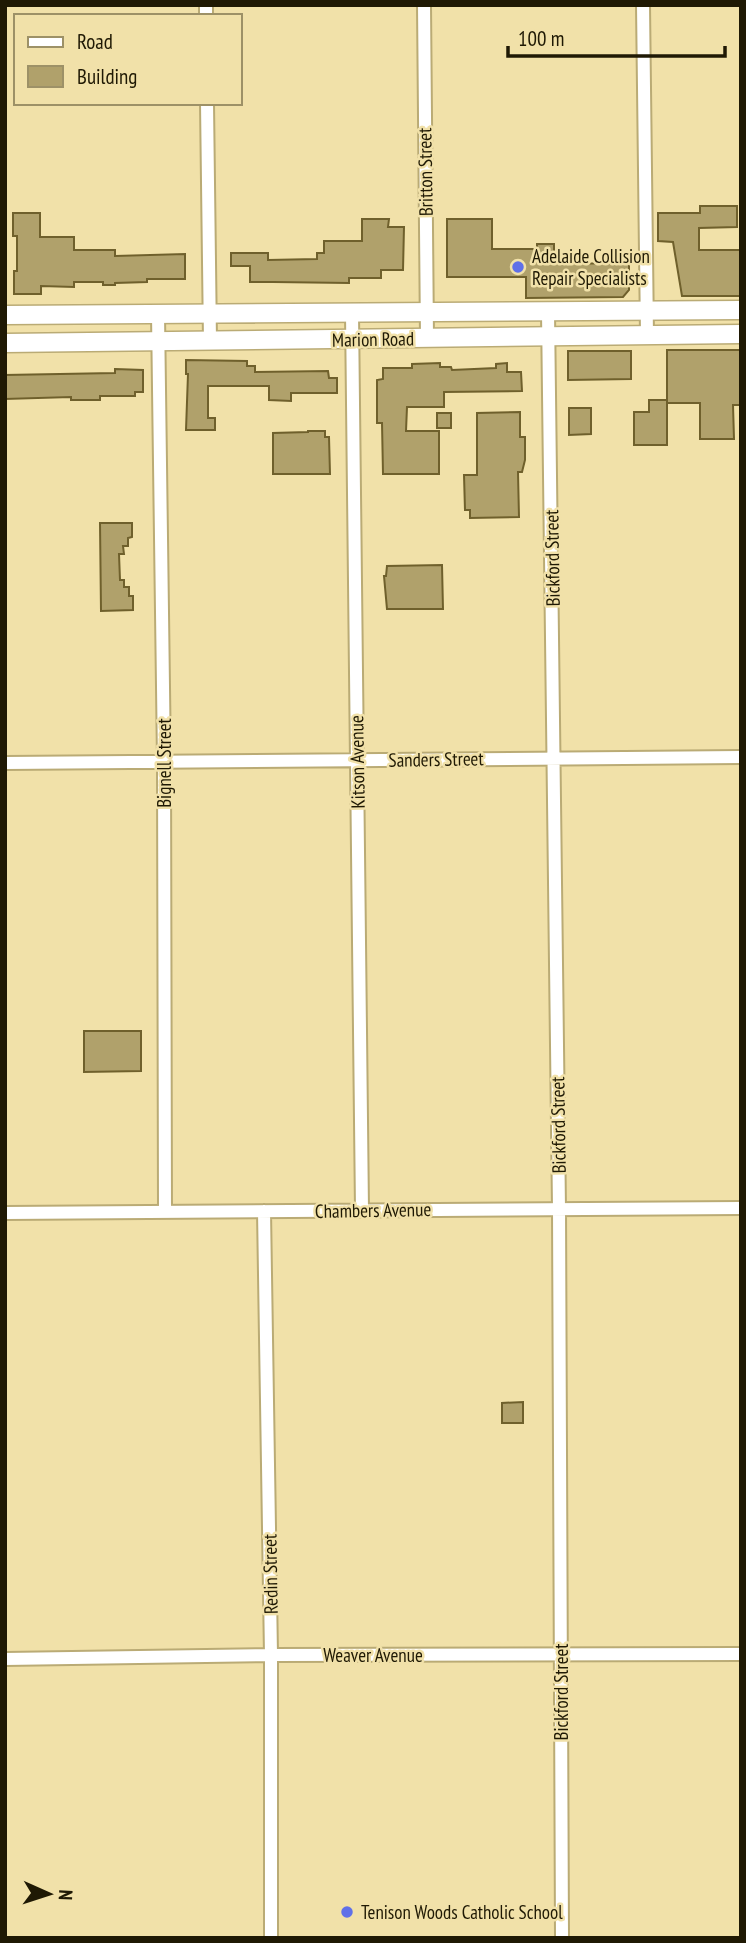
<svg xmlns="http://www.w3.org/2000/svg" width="746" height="1943" viewBox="0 0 746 1943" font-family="'PT Sans Narrow',sans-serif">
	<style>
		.building { fill: #b0a16b; stroke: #6f602c; stroke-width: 2 }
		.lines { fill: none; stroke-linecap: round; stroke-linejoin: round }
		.street-casing { stroke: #baab75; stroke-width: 16 }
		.primary-casing { stroke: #baab75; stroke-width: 21 }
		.street { stroke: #fff; stroke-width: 12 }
		.primary { stroke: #fff; stroke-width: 18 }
		.poi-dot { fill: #6070e8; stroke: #f1e1a9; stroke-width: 2.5 }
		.labels { text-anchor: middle; stroke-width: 5; stroke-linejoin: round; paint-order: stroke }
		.street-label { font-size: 19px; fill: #1f1904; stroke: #f1e1a9 }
		.poi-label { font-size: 19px; fill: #1f1904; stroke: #f1e1a9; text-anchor: start }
	</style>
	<rect width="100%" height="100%" fill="#f1e1a9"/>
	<!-- building -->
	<path class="building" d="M700,206H737V227L699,228V250H741V296H682L673,242L658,241V213H700Z
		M13,213H40V237H74V250H115V256L185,254V279H147V282L115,283V285H103V282H74V287L41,286V294H14V271H17V236H13Z
		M362,219H389L388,227H404L403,270H381V278H349V283L273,282H250V266H231V253H268V260L317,259V253H324V241H362Z
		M447,219H492V249H537V244H554V264L629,263V290L623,297L526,298V277H447Z
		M667,350H741V405H733L734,439H700V403H667Z
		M568,351H631V379L568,380Z
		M186,360L247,361V366H255V372L328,371L329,378H337V393H291V401L269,400V386H208V418H215V430H186L188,374H186Z
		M440,363V367H451L452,370L496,368V364L507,363V372H521L522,391L444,392V407H407L406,431H439V474H383L382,423H377V380L383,379V368H412V364Z
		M115,369L143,370V392H135V396H100V400H71V397L5,399V375L115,373Z
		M649,400H667V445H634V412H649Z
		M569,408H591V434L569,435Z
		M520,412V437H525V460L522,472H518L519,517L470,518V510H465L464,475H477V413Z
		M437,413H451V428H437Z
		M308,431H325V437H329L330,474H273V433L308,432Z
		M100,523H132V537L128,538V546H123L124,554H119L120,580H124V587H129V596H133V610L101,611Z
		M442,565L443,609H387L384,576H386L387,566Z
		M84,1031H141V1071L84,1072Z
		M523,1402V1423H502V1403Z"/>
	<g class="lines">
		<defs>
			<path id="street" d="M206,5V16
				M424,5L427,338
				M643,5L647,335
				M207,103L210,341
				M548,312L559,1208L562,1938
				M352,313L362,1210
				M158,314L164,761L165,1212
				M5,763L741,757
				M264,1211L271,1655V1938
				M5,1213L741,1208
				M5,1659L271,1655L741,1654"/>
			<path id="primary" d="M5,315L741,310
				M5,343L741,334"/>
		</defs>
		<!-- street casing -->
		<use href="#street" class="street-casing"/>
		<!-- primary casing -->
		<use href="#primary" class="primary-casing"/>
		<!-- street -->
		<use href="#street" class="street"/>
		<!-- primary -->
		<use href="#primary" class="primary"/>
	</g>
	<!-- markers -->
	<g class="poi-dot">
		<circle cx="518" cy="267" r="7"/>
		<circle cx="347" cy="1912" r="7"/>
	</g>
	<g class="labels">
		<!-- street labels -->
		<g class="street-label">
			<text transform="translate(425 172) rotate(-91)" y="7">Britton Street</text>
			<text transform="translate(373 339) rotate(-1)" y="7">Marion Road</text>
			<text transform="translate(552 558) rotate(-91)" y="7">Bickford Street</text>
			<text transform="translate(436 759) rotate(-1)" y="7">Sanders Street</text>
			<text transform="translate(357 762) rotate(-91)" y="7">Kitson Avenue</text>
			<text transform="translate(164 763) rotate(-90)" y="7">Bignell Street</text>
			<text transform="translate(558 1125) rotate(-91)" y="7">Bickford Street</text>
			<text transform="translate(373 1210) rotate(-1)" y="7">Chambers Avenue</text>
			<text transform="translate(270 1574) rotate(-91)" y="7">Redin Street</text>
			<text x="373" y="1662">Weaver Avenue</text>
			<text transform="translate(561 1692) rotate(-90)" y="7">Bickford Street</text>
		</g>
		<!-- poi labels -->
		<g class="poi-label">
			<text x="532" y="263">Adelaide Collision<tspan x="532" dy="22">Repair Specialists</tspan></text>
			<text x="361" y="1919">Tenison Woods Catholic School</text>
		</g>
	</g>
	<!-- border -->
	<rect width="746" height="1943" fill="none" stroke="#1f1904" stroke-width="14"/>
	<!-- legend -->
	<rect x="14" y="14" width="228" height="91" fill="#f1e1a9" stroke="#9d9167" stroke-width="2"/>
	<rect x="28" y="37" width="35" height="10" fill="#ffffff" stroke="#9d9167" stroke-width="2"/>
	<text x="77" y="49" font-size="21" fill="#1f1904">Road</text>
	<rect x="28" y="66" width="35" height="21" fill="#b0a16b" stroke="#9d9167" stroke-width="2"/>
	<text x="77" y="84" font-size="21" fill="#1f1904">Building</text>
	<!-- north arrow -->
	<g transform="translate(49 1894) rotate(93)" stroke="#f1e1a9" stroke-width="5" paint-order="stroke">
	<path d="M0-5L12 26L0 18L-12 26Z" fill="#1f1904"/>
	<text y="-10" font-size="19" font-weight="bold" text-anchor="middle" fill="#1f1904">N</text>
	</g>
	<!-- scale -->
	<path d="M508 46v10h217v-10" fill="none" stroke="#1f1904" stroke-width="3.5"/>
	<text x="518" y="46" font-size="21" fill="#1f1904" stroke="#f1e1a9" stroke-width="5" paint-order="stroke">100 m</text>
</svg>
